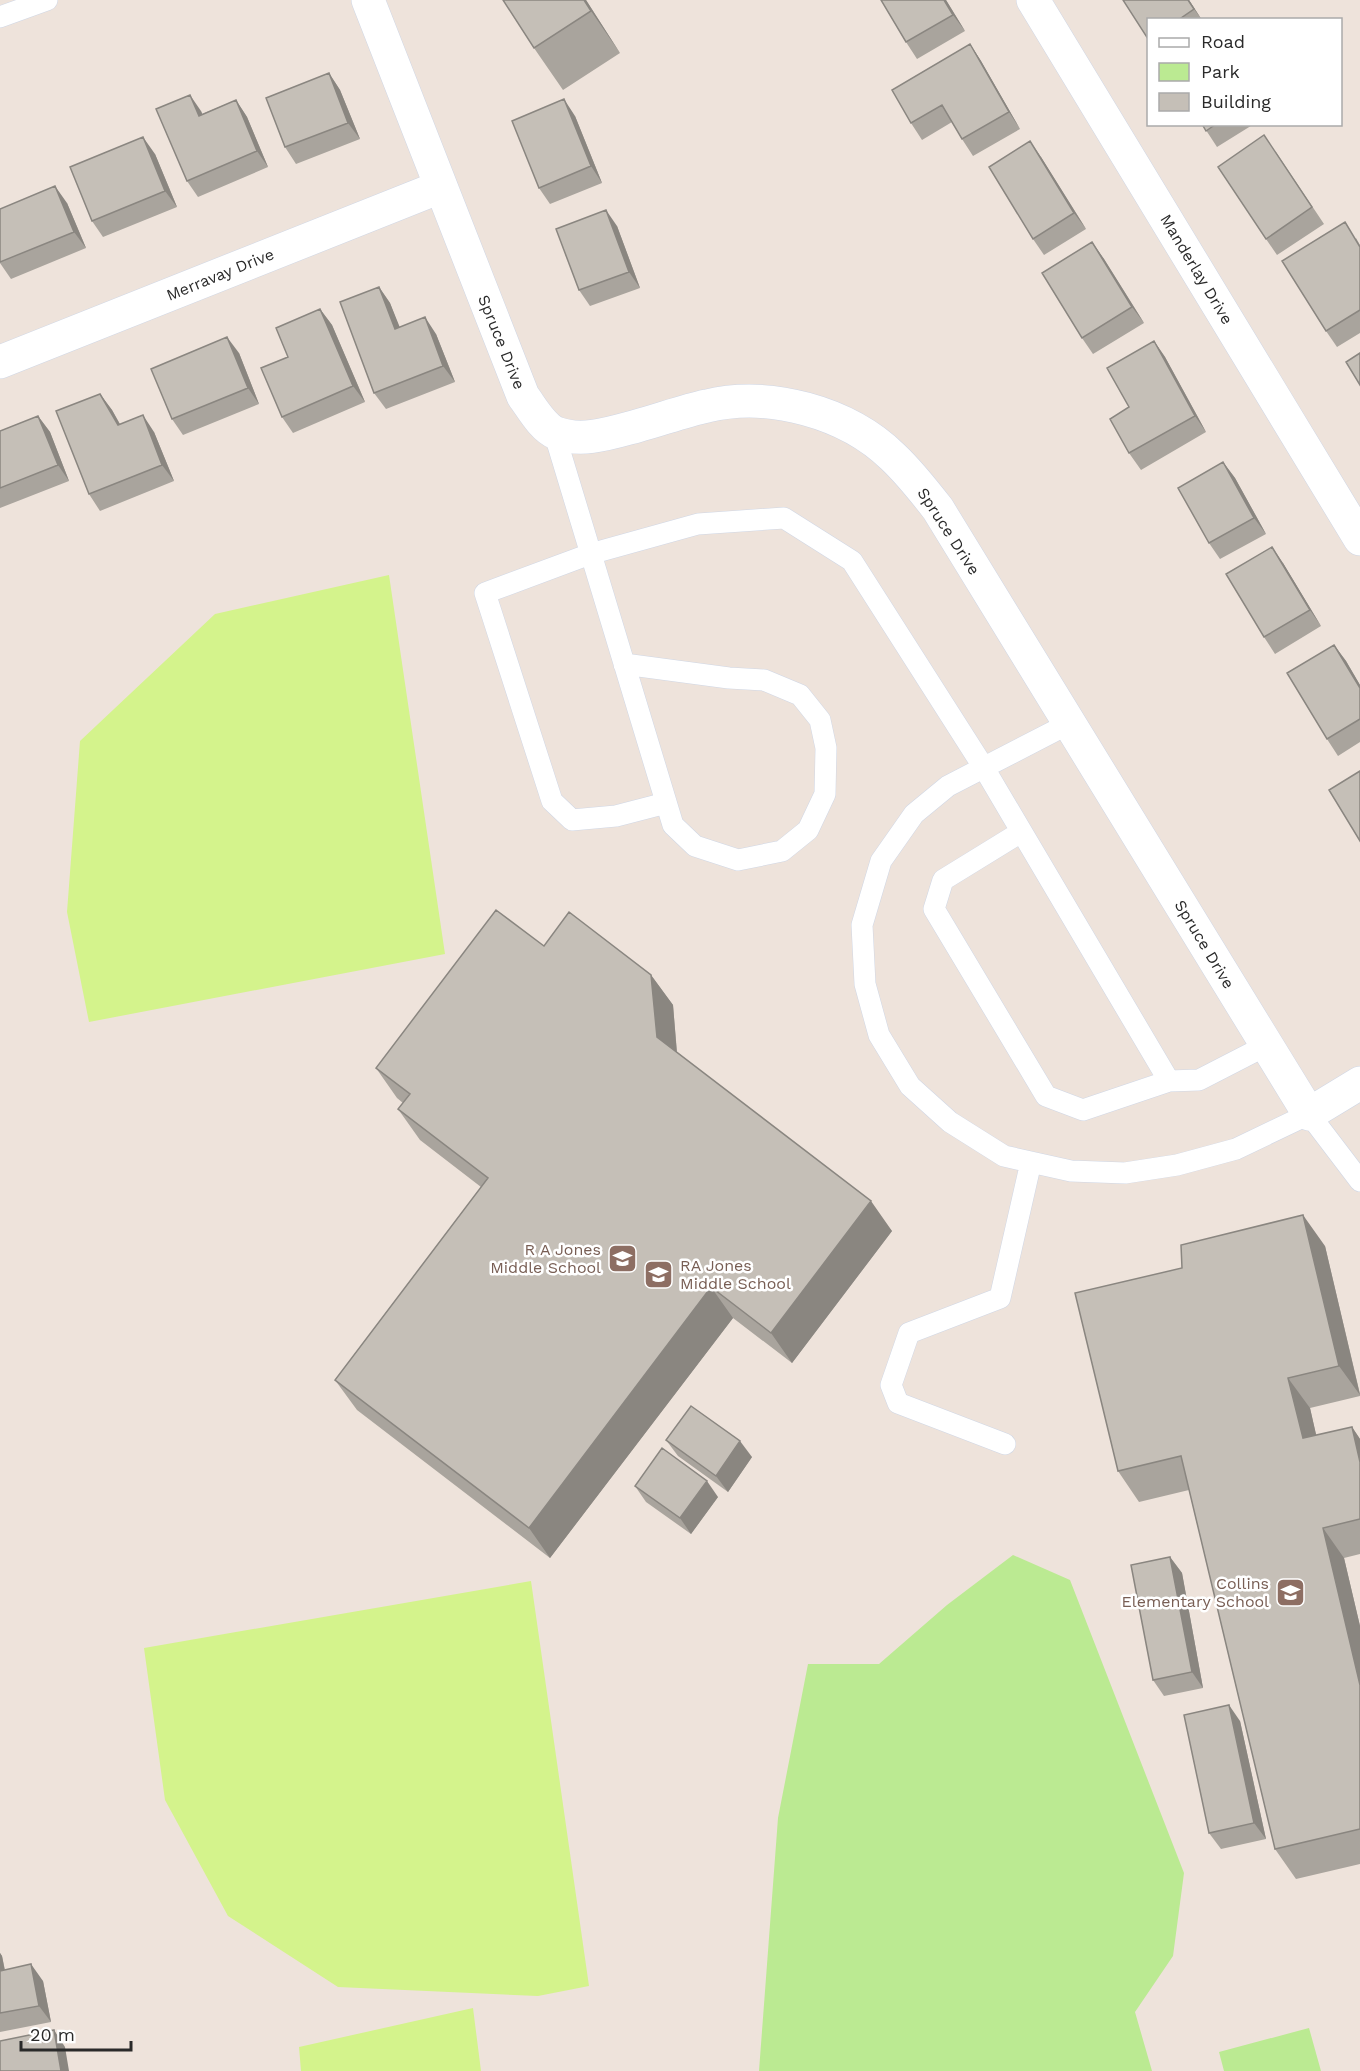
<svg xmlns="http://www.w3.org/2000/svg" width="1360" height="2071" viewBox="0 0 1360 2071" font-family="'Work Sans',sans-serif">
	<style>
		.green { fill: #bbea92 }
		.pitch { fill: #d4f38c }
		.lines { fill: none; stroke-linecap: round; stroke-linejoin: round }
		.service-casing { stroke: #d0d7e5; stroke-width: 22 }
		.minor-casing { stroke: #d0d7e5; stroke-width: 34 }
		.service { stroke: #fff; stroke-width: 21 }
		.minor { stroke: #fff; stroke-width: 33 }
		.wall { fill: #a9a49d }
		.shaded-wall { fill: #8a8680 }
		.building { fill: #c5bfb7; stroke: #8a8680; stroke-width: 1.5 }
		.labels { text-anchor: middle; stroke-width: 5; stroke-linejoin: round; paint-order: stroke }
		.street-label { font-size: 16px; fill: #2a2a2a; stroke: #fff }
		.education-label { font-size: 16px; fill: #785e54; stroke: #fff; text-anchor: end }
	</style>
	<rect width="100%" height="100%" fill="#eee3db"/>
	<!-- green -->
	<path class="green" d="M1013,1555L1070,1580L1184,1873L1173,1956L1135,2012L1152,2071H759L778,1818L808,1664H879L947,1605Z
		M1309,2028L1321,2071H1224L1219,2052Z"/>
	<!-- pitch -->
	<path class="pitch" d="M389,575L445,954L89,1022L67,912L80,741L215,614Z
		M531,1581L589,1986L538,1996L338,1987L228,1916L165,1800L144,1648Z
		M473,2008L481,2071H301L299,2047Z"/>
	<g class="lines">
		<defs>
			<path id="service" d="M0,17L47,0
				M554,432L673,825L695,846L738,860L782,851L808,830L825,794L826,748L820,720L800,695L764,680L729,678L624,664
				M1070,723L948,786L914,814L881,861L862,925L865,984L879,1035L910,1086L950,1122L1004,1156L1071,1171L1125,1173L1177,1165L1236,1149L1309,1114L1360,1181
				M666,803L616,816L572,820L552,801L485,593L590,554L698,524L784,518L852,561L984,768L1169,1081L1199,1080L1267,1045
				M1021,832L943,880L934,909L1046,1096L1083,1110L1169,1081
				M1005,1444L898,1403L891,1385L909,1333L1000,1298L1031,1162"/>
			<path id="minor" d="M368,0L523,396C532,408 542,427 556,433C582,443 611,433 637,426C660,420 683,411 707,406C769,391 847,412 893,457C910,473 924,491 938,509L1309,1114L1360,1083
				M1033,0L1360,539
				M0,362L440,187"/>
		</defs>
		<!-- service casing -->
		<use href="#service" class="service-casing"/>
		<!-- minor casing -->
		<use href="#minor" class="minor-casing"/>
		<!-- service -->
		<use href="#service" class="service"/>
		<!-- minor -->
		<use href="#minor" class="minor"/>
	</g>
	<!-- wall -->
	<path class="wall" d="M503,0H586L620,53L563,90L534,48Z
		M881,0H946L965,31L917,59L906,42Z
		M1123,0H1189L1202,20H1149V39Z
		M970,44L981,61L1020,129L973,156L962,139L952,122L922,140L911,123Z
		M329,73L340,90L360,139L296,164L285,147Z
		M236,100L247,117L268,167L198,197L187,181L201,111L202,114Z
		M575,116L602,183L550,204L539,188Z
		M1202,124H1254L1217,147Z
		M1276,152L1324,224L1277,255L1266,239Z
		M155,154L177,207L103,237L92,221Z
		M1041,157L1086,229L1044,255L1033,239Z
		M67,203L86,248L11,279L0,263V209Z
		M617,226L640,288L590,306L579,290Z
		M1356,238L1360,245V333L1337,347L1326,331Z
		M1092,242L1104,259L1144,323L1093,354L1082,338Z
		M379,287L390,303L399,327L436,334L455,382L386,409L374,393Z
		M320,309L332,325L365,402L293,433L282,417Z
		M1154,341L1165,357L1206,432L1141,470L1129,453V407Z
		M239,353L259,404L183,435L172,419Z
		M100,394L112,410L120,424L154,432L174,481L100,511L89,494Z
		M38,416L50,432L69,481L0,508V431Z
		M1223,462L1235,478L1266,534L1220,559L1209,543Z
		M1283,563L1321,626L1275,654L1264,637Z
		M1334,645L1346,661L1360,685V742L1338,756L1327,739Z
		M544,946L651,975L673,1005L677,1052L892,1231L792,1363L733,1318L550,1558L357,1410L335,1380L481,1187L420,1140L398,1109L403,1103L397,1098L376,1068Z
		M1325,1246L1360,1394V1396L1310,1408L1316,1435L1352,1427L1360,1439V1554L1344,1558L1360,1626V1864L1296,1879L1275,1849L1189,1490L1139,1502L1118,1471Z
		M666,1440L752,1457L728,1492L678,1456Z
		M635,1486L718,1497L691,1534L646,1502Z
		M1170,1557L1182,1573L1203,1688L1164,1696L1153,1680Z
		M1240,1721L1266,1839L1221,1849L1209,1833Z
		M0,1953L2,1956L5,1970L43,1981L51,2022L0,2032Z"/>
	<!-- shaded-wall -->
	<path class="shaded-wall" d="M584,0H586L620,53L591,11Z
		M944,0H946L965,31L953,15Z
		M1188,0H1189L1202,20L1194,9Z
		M970,44L981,61L1020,129L1009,112Z
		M329,73L340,90L360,139L348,123Z
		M190,95L201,111L210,132L199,116Z
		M564,99L575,116L602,183L591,166Z
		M236,100L247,117L268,167L257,151Z
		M143,137L155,154L177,207L165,191Z
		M1030,141L1041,157L1086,229L1074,213Z
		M55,186L67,203L86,248L74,232Z
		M606,210L617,226L640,288L629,272Z
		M1092,242L1104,259L1144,323L1132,307Z
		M379,287L390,303L407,345L395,329Z
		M320,309L332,325L365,402L353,386Z
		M425,317L436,334L455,382L443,366Z
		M227,337L239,353L259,404L248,388Z
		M1154,341L1165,357L1206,432L1195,416Z
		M100,394L112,410L129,441L118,425Z
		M143,415L154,432L174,481L162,465Z
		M38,416L50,432L69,481L58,465Z
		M1223,462L1235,478L1266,534L1254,518Z
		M1272,547L1283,563L1321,626L1310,610Z
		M1334,645L1346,661L1360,685V688Z
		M651,975L673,1005L678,1067L657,1037Z
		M871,1201L892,1231L792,1363L771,1333Z
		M1303,1215L1325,1246L1360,1395L1339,1366Z
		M711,1287L733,1318L550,1558L529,1528Z
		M1288,1378L1310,1408L1324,1469L1303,1438Z
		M1352,1427L1360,1439V1462Z
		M740,1441L752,1457L728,1492L716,1476Z
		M707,1481L718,1497L691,1534L680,1518Z
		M1323,1528L1344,1558L1360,1626V1685Z
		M1170,1557L1182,1573L1203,1688L1192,1672Z
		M1229,1705L1240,1721L1266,1839L1254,1823Z
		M0,1953L2,1956L8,1988L0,1975Z
		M31,1964L43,1981L51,2022L39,2006Z
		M54,2030L65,2047L69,2071H61Z"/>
	<!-- building -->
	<path class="building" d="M503,0H584L591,11L534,48Z
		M881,0H944L953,15L906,42Z
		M1123,0H1188L1194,9L1178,20H1149L1148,39Z
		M970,44L1009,112L962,139L942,105L911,123L892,90Z
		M329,73L348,123L285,147L266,98Z
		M190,95L199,116L236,100L257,151L187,181L156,109Z
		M564,99L591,166L539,188L512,121Z
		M1202,124H1216L1206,131Z
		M1264,135L1312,207L1266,239L1218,167Z
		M143,137L165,191L92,221L70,167Z
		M1030,141L1074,213L1033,239L989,167Z
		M55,186L74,232L0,262V209Z
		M606,210L629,272L579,290L556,229Z
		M1345,222L1360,247V310L1326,331L1282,261Z
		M1092,242L1132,307L1082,338L1042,273Z
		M379,287L395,329L425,317L443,366L374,393L340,302Z
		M320,309L353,386L282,417L261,368L288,357L276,328Z
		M227,337L248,388L172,419L151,369Z
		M1154,341L1195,416L1129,453L1110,419L1129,407L1107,368Z
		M1360,353V385L1346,362Z
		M100,394L118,425L143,415L162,465L89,494L56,411Z
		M38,416L58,465L0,488V431Z
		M1223,462L1254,518L1209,543L1178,488Z
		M1272,547L1310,610L1264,637L1226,574Z
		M1334,645L1360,688V719L1327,739L1287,673Z
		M1360,771V841L1329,790Z
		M496,910L544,946L569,912L651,975L657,1037L871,1201L771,1333L711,1287L529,1528L335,1380L488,1178L398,1109L410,1094L376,1068Z
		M1303,1215L1339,1366L1288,1378L1303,1438L1352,1427L1360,1462V1519L1323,1528L1360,1685V1829L1275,1849L1181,1456L1118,1471L1075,1293L1182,1268L1181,1245Z
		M691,1406L740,1441L716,1476L666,1440Z
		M662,1448L707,1481L680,1518L635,1486Z
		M1170,1557L1192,1672L1153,1680L1131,1565Z
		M1229,1705L1254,1823L1209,1833L1184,1715Z
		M31,1964L39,2006L0,2013V1971Z
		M54,2030L61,2071H0V2041Z"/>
	<!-- icons -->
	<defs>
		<symbol id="school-square" viewBox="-11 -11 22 22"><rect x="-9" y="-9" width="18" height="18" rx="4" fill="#8d6e63" stroke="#fff"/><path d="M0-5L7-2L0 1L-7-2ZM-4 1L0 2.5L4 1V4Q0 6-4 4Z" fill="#fff"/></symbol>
	</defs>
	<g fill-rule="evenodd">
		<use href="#school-square" x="606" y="1242" width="33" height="33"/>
		<use href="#school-square" x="642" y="1258" width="33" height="33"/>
		<use href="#school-square" x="1274" y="1576" width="33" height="33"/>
	</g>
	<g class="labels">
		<!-- street labels -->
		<g class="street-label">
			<text transform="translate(1197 269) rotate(59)" y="6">Manderlay Drive</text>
			<text transform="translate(220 274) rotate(-22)" y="6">Merravay Drive</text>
			<text transform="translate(502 342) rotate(68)" y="6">Spruce Drive</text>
			<text transform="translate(949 531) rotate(57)" y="6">Spruce Drive</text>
			<text transform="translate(1205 944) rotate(59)" y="6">Spruce Drive</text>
		</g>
		<!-- education labels -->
		<g class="education-label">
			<text x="601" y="1255">R A Jones<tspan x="601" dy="18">Middle School</tspan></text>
			<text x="680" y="1271" text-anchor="start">RA Jones<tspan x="680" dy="18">Middle School</tspan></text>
			<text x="1269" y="1589">Collins<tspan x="1269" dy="18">Elementary School</tspan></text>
		</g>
	</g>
	<!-- legend -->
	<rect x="1147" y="18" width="195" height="108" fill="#ffffff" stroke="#aaaaaa" stroke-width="1.5"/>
	<rect x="1159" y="38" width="30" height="9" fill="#ffffff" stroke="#aaaaaa" stroke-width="1.5"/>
	<text x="1201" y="48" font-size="18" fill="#2a2a2a">Road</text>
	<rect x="1159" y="63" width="30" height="18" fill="#bbea92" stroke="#aaaaaa" stroke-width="1.5"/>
	<text x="1201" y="78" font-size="18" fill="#2a2a2a">Park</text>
	<rect x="1159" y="93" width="30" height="18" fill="#c5bfb7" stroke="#aaaaaa" stroke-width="1.5"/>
	<text x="1201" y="108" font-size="18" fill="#2a2a2a">Building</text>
	<!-- scale -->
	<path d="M21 2041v9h110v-9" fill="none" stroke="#2a2a2a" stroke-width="3"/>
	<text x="30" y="2041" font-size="18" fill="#2a2a2a" stroke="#ffffff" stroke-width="4.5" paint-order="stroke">20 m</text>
</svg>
